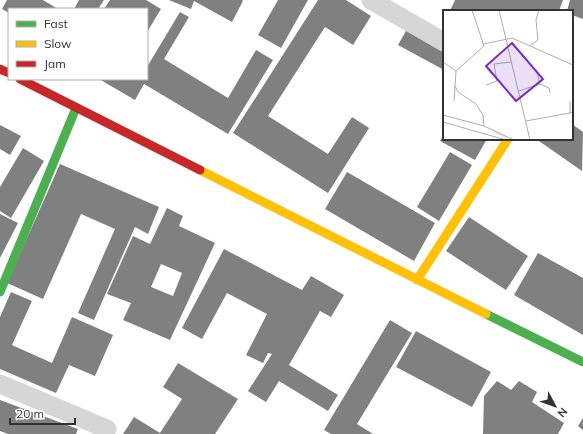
<svg xmlns="http://www.w3.org/2000/svg" width="583" height="434" viewBox="0 0 583 434" font-family="Mulish,sans-serif">
	<style>
		.building { fill: #808080; fill-rule: evenodd }
		.lines { fill: none; stroke-linecap: round; stroke-linejoin: round }
		.street { stroke: #d6d6d6; stroke-width: 19 }
		.fast { stroke: #4caf50; stroke-width: 9 }
		.slow { stroke: #ffc107; stroke-width: 9 }
		.jam { stroke: #c62828; stroke-width: 9 }
		.inset-river { fill: none; stroke: #f4e6db; stroke-width: 2 }
		.inset-road { fill: none; stroke: #adadad; stroke-width: 1 }
		.view { fill: #7b2cbf; fill-opacity: 0.15; stroke: #7b2cbf; stroke-width: 2 }
		.inset-edge { fill: none; stroke: #323232; stroke-width: 2 }
	</style>
	<rect width="100%" height="100%" fill="#fff"/>
	<!-- building -->
	<path class="building" d="M7,0H43L58,9H9V13L2,9Z
		M79,0H104L98,9H74Z
		M110,0H146L161,9L147,32V9H104Z
		M169,0H242L243,1L232,22L194,1L191,9Z
		M278,0H308L281,48L258,35Z
		M318,0H346L371,16L353,45L325,27L268,116L328,154L352,117L369,128L328,193L233,133Z
		M455,0H563L559,11H450Z
		M570,0H583V19L572,15V11H567Z
		M180,12L189,17L164,59L228,98L256,50L273,60L228,134L144,84L135,100L99,79H147V67Z
		M407,29L444,49V70L398,45Z
		M572,124L583,132L582,171L536,139H572Z
		M0,125L21,136L10,155L0,149Z
		M444,135V139H487L475,160L440,141Z
		M23,148L44,161L11,218L0,211V187Z
		M450,152L472,165L439,221L417,207Z
		M60,164L159,207L148,234L135,227L94,320L78,313L115,229L81,214L43,299L7,283Z
		M347,172L435,223L414,261L325,209Z
		M167,208L183,216L179,226L215,243L170,340L123,320L131,303L107,294L133,236L150,244ZM161,264L182,273L173,296L151,287Z
		M0,214L18,223L0,258Z
		M469,217L528,256L506,290L446,251Z
		M224,249L302,290L311,276L344,295L331,317L320,311L289,365L338,395L328,411L279,381L266,402L248,391L272,354L268,353L263,363L246,355L267,314L227,293L202,339L182,328Z
		M538,253L583,278V335L514,295Z
		M11,292L32,301L12,345L52,363L72,317L113,335L95,376L69,365L56,393L0,369V317Z
		M390,320L412,333L357,424L373,434H331L324,430Z
		M416,331L491,372L472,407L396,367Z
		M178,363L238,399L215,434H123L134,417L160,433L182,399L163,387Z
		M497,381L511,390L519,381L537,392L532,402L564,423L558,434H483L484,396Z
		M0,400L78,429L76,434H8L0,431Z
		M583,418V430L578,426Z"/>
	<g class="lines">
		<!-- street -->
		<path class="street" d="M371,0L444,42
			M0,384L107,429"/>
		<!-- fast -->
		<path class="fast" d="M0,292L76,108
			M486,314L583,362"/>
		<!-- slow -->
		<path class="slow" d="M200,170L486,314
			M417,280L508,139"/>
		<!-- jam -->
		<path class="jam" d="M0,69L9,73
			M20,79L200,170"/>
	</g>
	<!-- overview -->
	<g transform="translate(443 10)">
		<rect width="130" height="130" fill="#fff"/>
		<path class="inset-river" d="M50,121L64,128"/>
		<path class="inset-road" d="M56,0L87,130M41,34L69,28L130,55M87,36L95,30L93,10L96,0M0,52L13,61L11,91M13,61L41,36L29,0M97,74L106,78L107,83M43,75L54,71L51,54L68,52M76,81L97,74L94,62M127,91V103L130,102M0,105L41,116L40,105L33,94L15,82L12,76M83,111L127,103M0,112L63,130M41,116L71,130M101,130H125"/>
		<path class="view" d="M69,33L100,69L73,91L43,56Z"/>
		<rect width="130" height="130" class="inset-edge"/>
	</g>
	<!-- legend -->
	<rect x="8" y="8" width="140" height="72" fill="#ffffff" stroke="#adadad"/>
	<rect x="16" y="21" width="20" height="6" fill="#4caf50" stroke="#adadad"/>
	<text x="44" y="28" font-size="12" fill="#323232">Fast</text>
	<rect x="16" y="41" width="20" height="6" fill="#ffc107" stroke="#adadad"/>
	<text x="44" y="48" font-size="12" fill="#323232">Slow</text>
	<rect x="16" y="61" width="20" height="6" fill="#c62828" stroke="#adadad"/>
	<text x="44" y="68" font-size="12" fill="#323232">Jam</text>
	<!-- north arrow -->
	<g transform="translate(555 406) rotate(131)" stroke="#ffffff" stroke-width="3" paint-order="stroke">
	<path d="M0-3L7 15L0 10L-7 15Z" fill="#323232"/>
	<text y="-6" font-size="11" font-weight="bold" text-anchor="middle" fill="#323232">N</text>
	</g>
	<!-- scale -->
	<path d="M10 418v6h65v-6" fill="none" stroke="#323232" stroke-width="2"/>
	<text x="16" y="418" font-size="12" fill="#323232" stroke="#ffffff" stroke-width="3" paint-order="stroke">20 m</text>
</svg>
